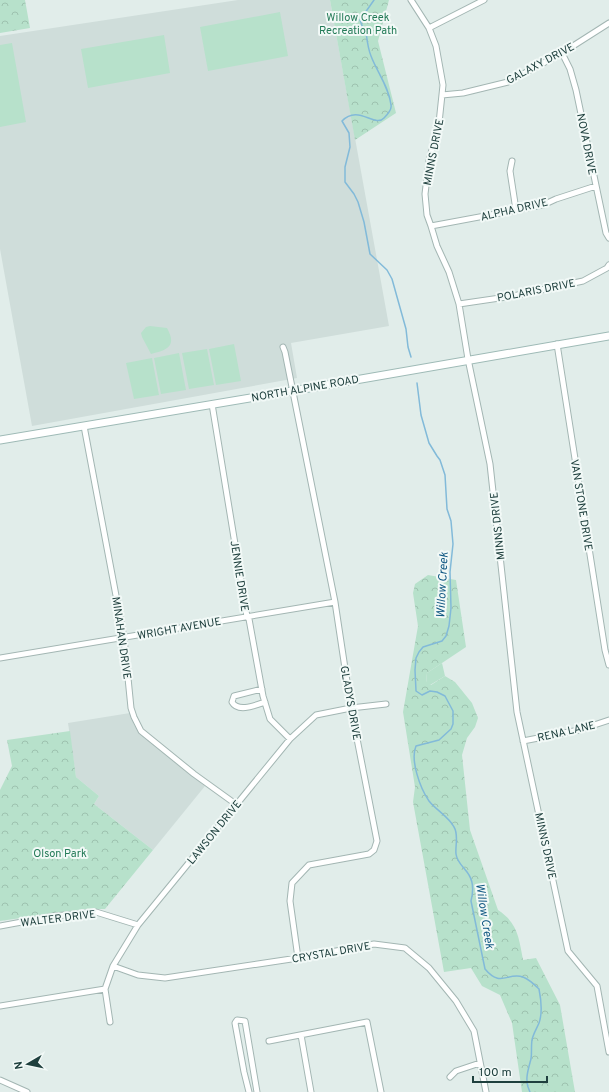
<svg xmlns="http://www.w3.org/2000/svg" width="609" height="1092" viewBox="0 0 609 1092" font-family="Overpass,sans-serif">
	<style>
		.built { fill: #cfddda }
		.grass { fill: #b7e1cb }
		.forest { fill: url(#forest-crowns) }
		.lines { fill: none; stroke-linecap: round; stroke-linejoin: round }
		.stream { stroke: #82bad9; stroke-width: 1.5 }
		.minor-casing { stroke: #a3b6b3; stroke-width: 7 }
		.secondary-casing { stroke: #9ebab6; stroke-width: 9 }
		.minor { stroke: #fff; stroke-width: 5 }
		.secondary { stroke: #fff; stroke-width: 7 }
		.labels { text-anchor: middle; stroke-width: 4; stroke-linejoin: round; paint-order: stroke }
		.park-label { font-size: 11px; fill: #247b58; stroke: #f2f9f7 }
		.street-label { font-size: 11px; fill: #1f403e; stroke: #f2f9f7 }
		.water-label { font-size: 12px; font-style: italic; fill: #125983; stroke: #f2f9f7 }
	</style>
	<defs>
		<pattern id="forest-crowns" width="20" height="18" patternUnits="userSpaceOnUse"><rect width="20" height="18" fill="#b7e1cb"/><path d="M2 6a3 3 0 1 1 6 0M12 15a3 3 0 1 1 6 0" fill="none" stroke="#9dc2af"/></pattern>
	</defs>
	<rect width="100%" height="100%" fill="#e1edea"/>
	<!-- built -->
	<path class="built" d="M238,0H330L389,326L291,343L297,378L32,426L0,249V36Z
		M130,713L134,725L140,733L205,786L153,850L94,804L99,796L76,777L68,723Z"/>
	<!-- grass -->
	<path class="grass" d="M280,12L288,56L208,71L200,27Z
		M164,35L170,73L88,88L81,49Z
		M12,43L26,122L0,127V45Z
		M150,326L167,328C177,346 168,350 151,354L142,337L141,333L146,327Z
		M234,344L241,381L216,385L209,349Z
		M207,349L214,385L189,389L182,353Z
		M179,353L186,390L161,394L154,358Z
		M152,358L159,395L134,399L126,363Z
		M442,663L445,676L430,685L426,683L427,673Z"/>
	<!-- forest -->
	<path class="forest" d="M0,0H25L30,28L0,33Z
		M330,0H389L378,41L396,113L355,140Z
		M428,575L456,580L466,647L427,673L426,682L431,685L445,676L455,682L472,703L478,718L475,727L467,738L462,755L470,830L498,910C518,923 519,939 523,960L536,958L560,1005L575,1092H522L512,1023L500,995L482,986L471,968L444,972L413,802L415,787L403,712L418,626L413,593L415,584Z
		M70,731L76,777L99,796L94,804L153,850L105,909H84L0,921V790L12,766L7,740Z"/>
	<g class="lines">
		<!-- stream -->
		<path class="stream" d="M374,0L360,20L364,31L366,32C367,40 368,49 371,56C377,72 389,87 391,105C392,109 387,115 384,118C375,128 358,104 342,121L349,133L350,147L345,167V182L354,194L358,202L364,222L370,254L387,270L392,279L406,329L408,347L411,357
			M417,383L421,415L429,443L437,456L440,460L445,475L447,509L451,521L453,544L450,572L451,608L449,626L446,636L442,641L423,647L419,652L416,658L415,670L416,691L422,695L430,691L437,692L445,696L453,711V724L451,729L439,740L416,746C410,760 420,788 429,801C436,810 449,817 454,827C459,835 455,846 456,854C457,863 465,868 469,875C474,883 473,893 471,901L485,969C501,988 507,972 523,977C528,979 534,984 539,989C541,999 543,1012 539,1023C537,1028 533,1034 532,1040C531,1046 532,1053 531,1059C528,1070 524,1081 530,1092"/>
		<defs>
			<path id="minor" d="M411,0L429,28L436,46L443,85L439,123L429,161L425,194L427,215L431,226L437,246L449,272L459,304L468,359L490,464L517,712L568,951L597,986L609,1052
				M429,28L484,0
				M562,53L570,69L576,90L606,233L609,238
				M442,95L463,93L508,82L562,53L609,23
				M512,161L510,171L516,210
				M431,226L543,205L556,199L596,186
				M459,304L513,296L583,281L607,268L609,265
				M557,344L605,650L609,665
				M283,347L285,352L335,602L351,708L377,841L374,850L369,854L309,865L292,883L290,901L298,958
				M212,404L247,617L249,619L263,696L270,719L290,739
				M84,426L124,638L131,708L134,717L141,731L194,774L237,805
				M0,658L335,602
				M262,689L234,696L232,702C238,713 256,705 265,702
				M523,741L579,730L609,720
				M0,926L54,916L96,912L138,925
				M113,966L138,975L165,978L298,958L374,944L405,948L429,968L456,1001L474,1031L486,1092
				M0,1006L105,989
				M110,1022L105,989L113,966L138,925L290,739L316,715L351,708L386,704
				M301,1035L311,1092
				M269,1041L367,1022L381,1092
				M450,1077L456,1071L480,1063
				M0,1080L27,1092
				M249,1092L244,1072L235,1023L237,1020L245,1021L257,1092"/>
			<path id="secondary" d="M0,440L292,391L609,336"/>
		</defs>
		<!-- minor casing -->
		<use href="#minor" class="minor-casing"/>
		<!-- secondary casing -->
		<use href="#secondary" class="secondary-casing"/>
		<!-- minor -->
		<use href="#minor" class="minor"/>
		<!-- secondary -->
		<use href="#secondary" class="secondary"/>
	</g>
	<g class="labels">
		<!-- park labels -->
		<g class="park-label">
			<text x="358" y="21">Willow Creek<tspan x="358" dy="13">Recreation Path</tspan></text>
			<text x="60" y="857">Olson Park</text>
		</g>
		<!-- street labels -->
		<g class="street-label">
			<text transform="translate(540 63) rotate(-28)" y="4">GALAXY DRIVE</text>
			<text transform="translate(587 144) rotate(79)" y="4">NOVA DRIVE</text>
			<text transform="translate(433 152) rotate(-79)" y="4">MINNS DRIVE</text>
			<text transform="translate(514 209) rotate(-13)" y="4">ALPHA DRIVE</text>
			<text transform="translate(536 290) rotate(-11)" y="4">POLARIS DRIVE</text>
			<text transform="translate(305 388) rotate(-10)" y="4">NORTH ALPINE ROAD</text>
			<text transform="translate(582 505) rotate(81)" y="4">VAN STONE DRIVE</text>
			<text transform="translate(497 526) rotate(-96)" y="4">MINNS DRIVE</text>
			<text transform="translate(240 576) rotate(81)" y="4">JENNIE DRIVE</text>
			<text transform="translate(179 628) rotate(-10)" y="4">WRIGHT AVENUE</text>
			<text transform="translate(122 638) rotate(82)" y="4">MINAHAN DRIVE</text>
			<text transform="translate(351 703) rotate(80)" y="4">GLADYS DRIVE</text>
			<text transform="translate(566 731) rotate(-13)" y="4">RENA LANE</text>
			<text transform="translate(214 832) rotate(-51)" y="4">LAWSON DRIVE</text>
			<text transform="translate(546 846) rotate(78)" y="4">MINNS DRIVE</text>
			<text transform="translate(58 918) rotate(-7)" y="4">WALTER DRIVE</text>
			<text transform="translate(331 952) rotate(-10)" y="4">CRYSTAL DRIVE</text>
		</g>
		<!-- water labels -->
		<g class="water-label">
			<text transform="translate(442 585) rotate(-87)" y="4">Willow Creek</text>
			<text transform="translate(485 916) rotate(81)" y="4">Willow Creek</text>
		</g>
	</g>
	<!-- north arrow -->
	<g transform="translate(28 1064) rotate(261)" stroke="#f2f9f7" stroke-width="3" paint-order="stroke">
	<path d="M0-3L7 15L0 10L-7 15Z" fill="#1f403e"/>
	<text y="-6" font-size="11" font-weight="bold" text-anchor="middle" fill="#1f403e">N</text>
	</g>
	<!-- scale -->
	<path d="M473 1076v6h74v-6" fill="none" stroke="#1f403e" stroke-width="2"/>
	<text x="479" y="1076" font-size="12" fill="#1f403e" stroke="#f2f9f7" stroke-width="3" paint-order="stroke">100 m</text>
</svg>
